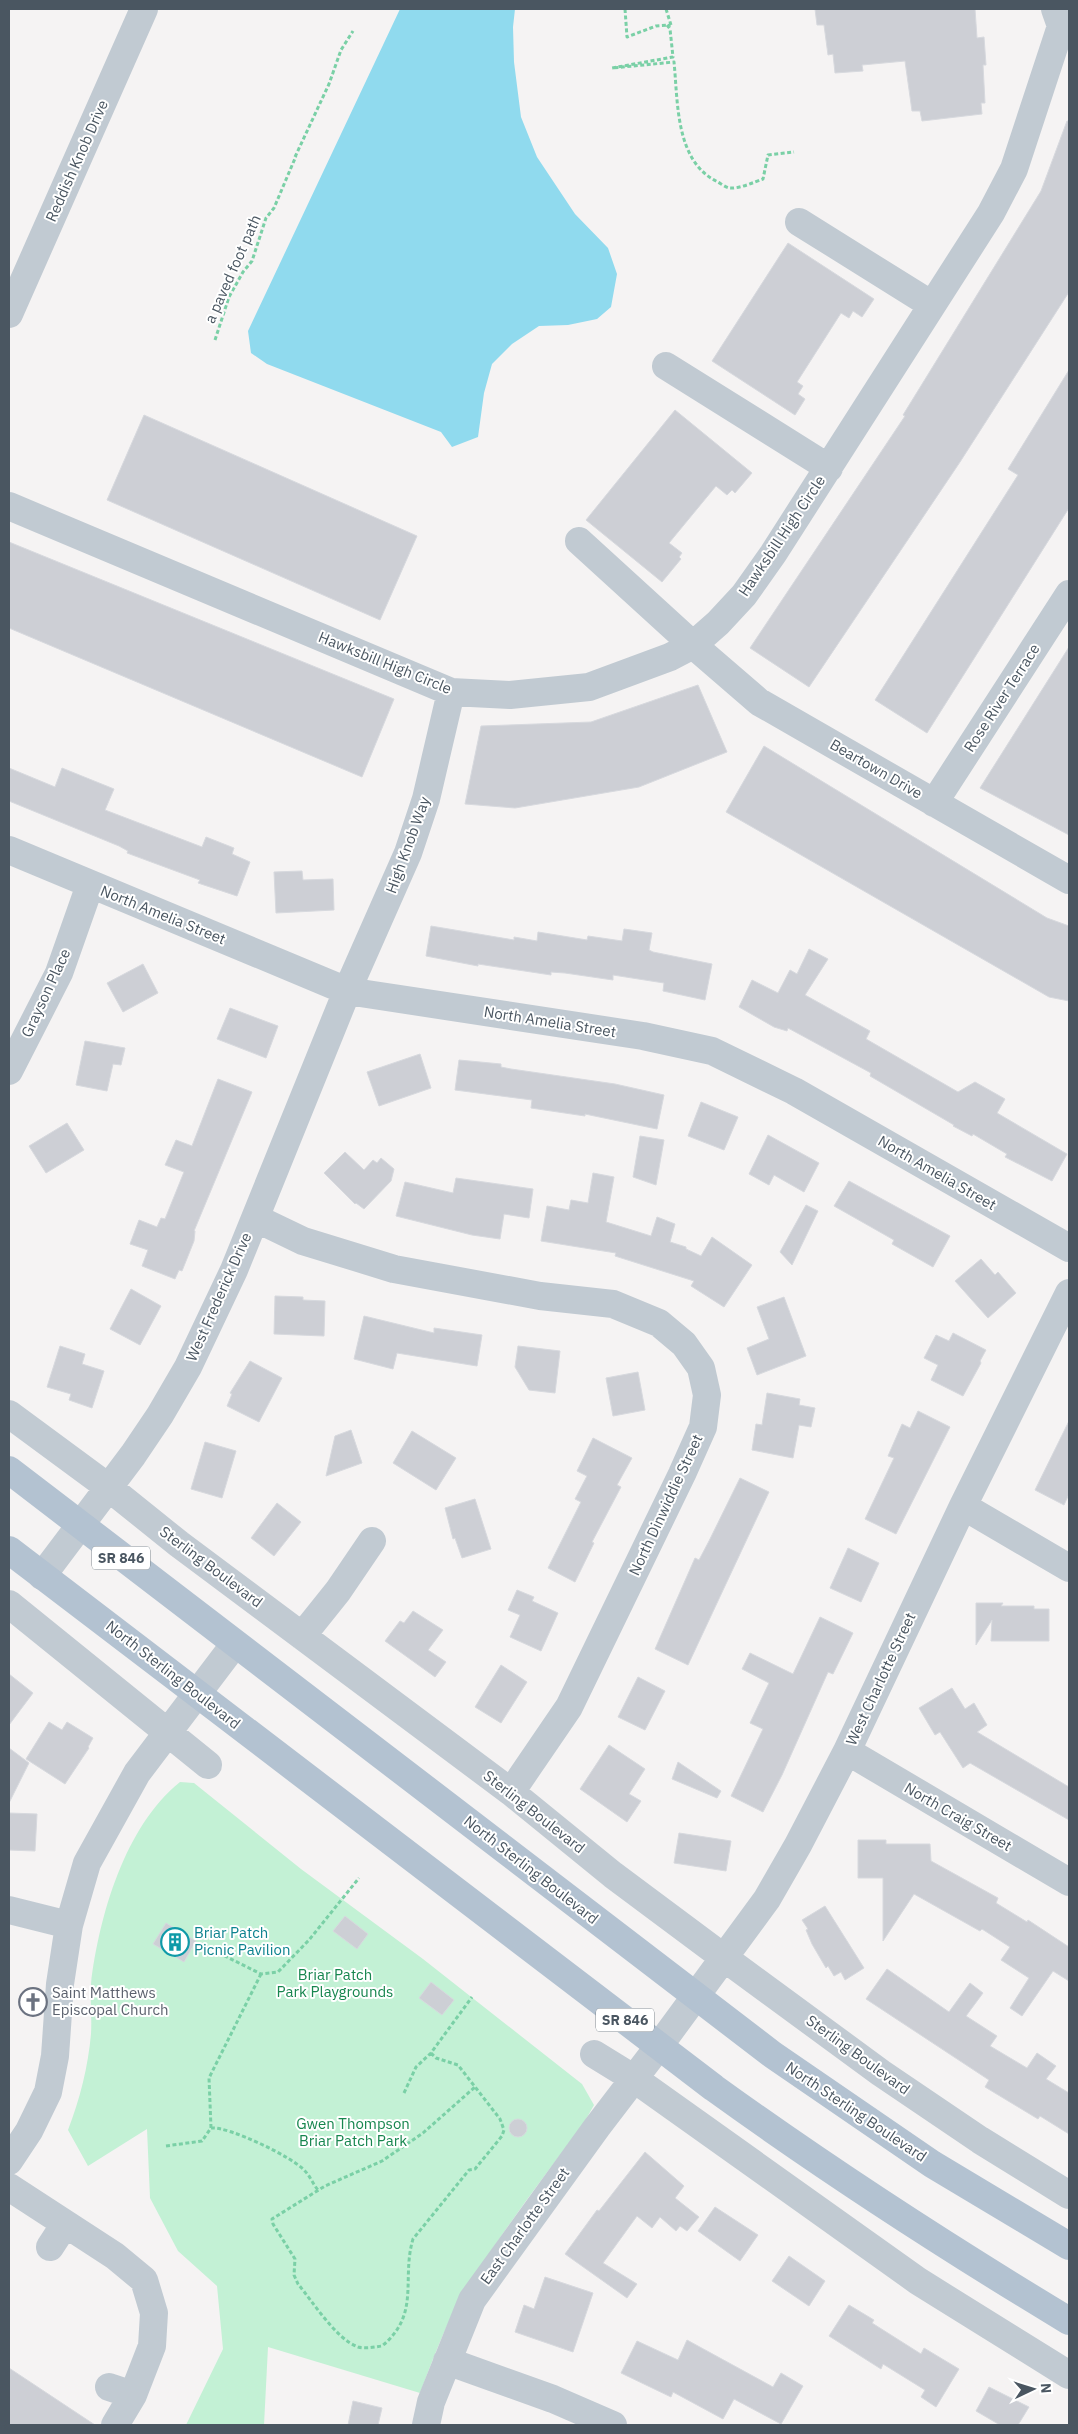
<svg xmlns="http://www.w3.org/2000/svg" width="1078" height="2434" viewBox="0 0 1078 2434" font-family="'IBM Plex Sans',sans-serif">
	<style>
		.green { fill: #c3f1d5 }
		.water { fill: #90daee }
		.building { fill: #cdcfd5; stroke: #d7d9de }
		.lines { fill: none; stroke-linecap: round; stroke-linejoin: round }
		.path { stroke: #7ad0a6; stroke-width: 3; stroke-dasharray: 4 2.5; stroke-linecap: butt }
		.minor { stroke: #c1cad2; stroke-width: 28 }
		.major { stroke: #b3c2d1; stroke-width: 28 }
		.labels { text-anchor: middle; stroke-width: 4; stroke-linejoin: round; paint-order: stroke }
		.shield { fill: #fff; stroke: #808990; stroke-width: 1 }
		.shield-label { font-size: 14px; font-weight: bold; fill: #4a5661 }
		.street-label { font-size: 15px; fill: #4a5661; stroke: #fff }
		.culture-label { font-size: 15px; fill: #0d838f; stroke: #fff; text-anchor: start }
		.park-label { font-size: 15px; fill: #17864f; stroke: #fff }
		.worship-label { font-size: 15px; fill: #5b616d; stroke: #fff; text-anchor: start }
	</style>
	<rect width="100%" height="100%" fill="#f5f3f3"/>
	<!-- green -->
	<path class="green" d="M180,1782L194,1783L301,1869L423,1959L582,2084L594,2105L585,2121C542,2180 496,2238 459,2302C443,2331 432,2362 420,2393L268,2347L264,2425H186L223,2349L217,2286L178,2251L150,2198L147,2129L88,2166L68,2130C80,2099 88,2067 91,2034C92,2017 90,2000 91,1984C99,1916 125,1826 180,1782Z"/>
	<!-- water -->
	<path class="water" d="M400,9H515L513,27L514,62L521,117L537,157L575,214L608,248L617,274L611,307L597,319L568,325L539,326L512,344L492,364L484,393L478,437L452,447L441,432L267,364L251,353L248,331Z"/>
	<!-- building -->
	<path class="building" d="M815,9H975L977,38L984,37L986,65H983L985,103H981L982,114L922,121L920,111H912L905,61L862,65L863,71L835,73L833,54L828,55L824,25H817Z
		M1067,121H1069V292L960,462L809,687L750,648L905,416L903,415L1041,191Z
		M788,243L874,299L862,317L853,311L849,318L841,313L797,382L803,386L798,394L805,399L795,415L712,361Z
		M1069,370V508L927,733L875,700L1018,475L1008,469Z
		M675,410L752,473L735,493L732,490L727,495L716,486L669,543L682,553L679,557L681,559L662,582L586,520Z
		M144,415L417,536L380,620L107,500Z
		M9,542L394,699L362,777L9,628Z
		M1069,647V835L980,788Z
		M698,685L727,752L639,787L515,808L465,804L481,726L591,722Z
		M764,746L1047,918L1069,926V1001L1049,997L726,812Z
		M9,768L55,787L62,768L114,789L105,810L202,847L206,837L234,848L232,854L250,862L237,896L198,883L200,880L127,853L128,851L119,846L9,801Z
		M302,871L303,880L333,879L334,910L276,913L274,872Z
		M431,926L514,940V937L537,941L538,932L587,940L588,936L622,941L624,929L652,933L649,950L653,952L712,964L705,1000L663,991L664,983L613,975V980L565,973L551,972V975L478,964V966L426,956Z
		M809,949L828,959L805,995L870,1031L866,1039L958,1092L975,1082L1005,1099L997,1113L1067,1154L1052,1181L1005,1157L1007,1154L973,1134L972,1136L953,1126L954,1125L870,1076L871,1073L788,1028L787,1031L774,1027L739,1007L752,980L778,993L790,970L797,974Z
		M143,964L158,993L123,1012L107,983Z
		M230,1008L278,1026L266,1058L217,1039Z
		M85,1041L125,1048L121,1065L113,1064L107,1091L76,1085Z
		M420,1054L431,1088L379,1106L367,1072Z
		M459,1060L501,1064V1067L511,1069L615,1084L664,1095L657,1129L585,1114V1116L531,1108L532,1100L455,1090Z
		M218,1079L252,1092L194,1231H195L194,1241L182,1271L179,1270L175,1279L142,1266L148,1250L130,1244L139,1220L157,1227L161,1218L165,1219L184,1172L165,1165L176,1140L192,1146Z
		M701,1102L738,1117L724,1150L688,1136Z
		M67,1123L84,1150L46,1173L29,1146Z
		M768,1135L819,1163L804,1192L774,1175L769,1185L749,1174Z
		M640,1136L664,1140L656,1185L633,1177Z
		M345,1152L364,1170L373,1160L377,1163L381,1158L394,1169L391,1181L364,1209L356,1203L355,1204L324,1173Z
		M593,1173L614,1177L606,1222L651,1236L657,1217L675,1224L670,1242L686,1247V1249L701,1256L712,1237L752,1265L724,1307L691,1286L694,1281L615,1256L616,1253L541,1241L547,1206L569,1210L571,1200L588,1203Z
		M456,1178L533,1189L529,1218L504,1214L500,1239L472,1235L396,1216L405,1182L453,1193Z
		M849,1181L950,1236L933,1267L892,1244L894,1240L834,1206Z
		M806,1205L818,1211L792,1265L780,1252Z
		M981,1259L995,1275L998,1272L1016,1293L988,1318L955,1281Z
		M131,1289L161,1306L140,1345L110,1329Z
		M275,1296L303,1297V1300L325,1301L324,1336L274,1334Z
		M784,1297L806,1356L757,1375L747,1348L769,1339L757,1307Z
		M364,1316L434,1333V1328L482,1335L477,1366L397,1353L393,1369L354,1359Z
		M953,1333L986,1350L980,1361L981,1363L963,1396L931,1380L938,1365L924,1358L936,1335L949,1341Z
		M60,1346L85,1354L82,1364L104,1371L92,1408L69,1400L71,1394L47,1387Z
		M518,1346L560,1351L555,1393L529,1390L515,1367Z
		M250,1361L282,1378L259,1422L227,1406L232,1394L230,1393Z
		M638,1372L645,1410L613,1416L606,1378Z
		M767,1393L800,1399L799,1405L815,1408L811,1427L799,1425L793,1458L752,1450L756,1424L762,1425Z
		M918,1411L950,1427L896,1534L865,1519L894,1458L888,1456L902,1424L910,1428Z
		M1069,1421V1494L1064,1505L1035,1490Z
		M351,1430L362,1463L326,1476L335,1436Z
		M412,1431L456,1458L436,1490L393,1463Z
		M593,1438L632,1458L617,1485L621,1487L592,1542L594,1543L575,1582L548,1568L581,1502L575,1499L587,1476L577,1471Z
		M205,1442L236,1451L222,1498L191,1489Z
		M740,1478L769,1492L688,1665L655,1649L695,1558L699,1560L709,1541Z
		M475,1499L491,1549L462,1558L455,1538L453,1539L445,1508Z
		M277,1503L301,1522L274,1556L251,1538Z
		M848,1548L879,1563L861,1602L830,1588Z
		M517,1590L534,1597L532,1601L558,1613L541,1651L510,1637L520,1615L508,1610Z
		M976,1603H1003L1001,1606H1034V1609H1049V1641H991L992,1620L976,1645Z
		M413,1611L443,1630L428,1650L446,1662L435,1677L385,1641L400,1621L404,1623Z
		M820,1617L853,1633L833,1674L828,1672L782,1775L763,1812L731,1796L763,1729L750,1723L769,1683L742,1669L750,1653L793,1674Z
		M501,1665L527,1682L501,1723L475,1707Z
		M9,1674L33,1693L9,1725Z
		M638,1677L665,1691L645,1730L618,1717Z
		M952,1688L965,1709L974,1703L987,1725L977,1732L1069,1787V1820L970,1763L963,1768L940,1732L935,1735L919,1708Z
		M49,1722L62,1730L67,1722L93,1738L88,1747L89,1748L65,1784L26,1759Z
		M609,1745L645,1769L629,1794L641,1801L627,1822L580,1789Z
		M9,1748L29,1763L9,1803Z
		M678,1762L721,1791L717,1798L672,1779Z
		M9,1813L37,1814L35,1851L9,1850Z
		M679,1833L731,1841L726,1871L674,1863Z
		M858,1840H886V1844H930L931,1861L998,1898L996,1903L1027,1922L1028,1920L1069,1947V1981L1053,1971L1022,2016L1010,2008L1029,1978L1001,1960L1010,1947L982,1929L980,1931L914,1894L883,1941V1878H858Z
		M825,1906L864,1968L845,1980L841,1972L834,1976L828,1966L826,1968L812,1944L806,1930L808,1929L802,1920Z
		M345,1916L368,1934L357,1949L333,1931Z
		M166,1923L196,1941L184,1962L153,1944Z
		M887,1969L949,2012L970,1983L983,1993L966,2016L997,2036L990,2046L1027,2068L1037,2053L1056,2066L1046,2079L1069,2093V2134L1040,2116L1038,2119L985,2087L989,2080L866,1999Z
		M431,1982L454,2000L442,2015L419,1998Z
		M509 2128a9 9 0 1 1 18 0a9 9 0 1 1-18 0Z
		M645,2152L684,2186L675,2198L699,2217L687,2231L680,2226L676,2231L660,2217L652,2228L637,2216L603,2263L637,2284L627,2298L565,2254L597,2210L599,2211Z
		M715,2207L758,2235L740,2261L698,2231Z
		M789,2256L825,2281L809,2306L772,2281Z
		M545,2277L593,2293L573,2352L515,2332L524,2305L534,2309Z
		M849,2305L874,2320L872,2323L921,2354L924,2348L959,2369L936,2407L921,2397L925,2390L883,2364L881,2369L829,2336Z
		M687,2340L773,2387L781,2373L803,2386L781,2424L734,2399L723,2419L673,2392L671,2397L621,2373L637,2341L678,2360Z
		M9,2368L95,2425H9Z
		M989,2387L1029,2407L1018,2425H1000L976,2411Z
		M353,2401L382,2408L378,2425H348Z"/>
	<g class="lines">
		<!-- path -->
		<path class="path" d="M625,9L627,37L656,26L671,25
			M666,9L671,25
			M667,25L670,29L673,57L612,68L674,62C678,101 675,160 716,181C720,183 725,187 729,188C740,189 754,182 763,179L768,155L794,152
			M295,157L329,84L341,50L353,31
			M215,340L229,297L243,272L252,261L266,218L274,208L296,156
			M201,1944L261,1974L278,1972L309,1940L359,1878
			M431,2053L436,2058L458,2065L500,2119L504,2130L502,2136L475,2169L469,2170L413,2239C401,2279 421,2314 382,2346C374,2347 366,2349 358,2347C336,2339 313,2302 298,2284L294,2275L295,2259L273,2224L272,2219L325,2186L382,2161L423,2133L475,2087
			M404,2093L416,2067L431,2053L472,1997
			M211,2128L209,2078L261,1974
			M166,2146L202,2141L211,2128C228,2126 293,2157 305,2171C310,2176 313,2184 318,2190"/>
		<!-- minor -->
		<path class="minor" d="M799,222L932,305
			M9,314L144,9
			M666,366L829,468
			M9,506L451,692L510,695L589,687L670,657L693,645L718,623L744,595L773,554L991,213L1014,169L1061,26L1055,9
			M579,541L693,645L759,702L1069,880
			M934,803L1069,594
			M9,850L347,991L643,1036L712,1051L794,1091L1069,1248
			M9,1071L59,973L90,885
			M255,1218L303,1241L394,1269L540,1296L613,1304L659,1323L684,1344L701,1368L707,1395L703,1427L682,1474L569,1707L511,1792
			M9,1414L108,1487L179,1544L511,1792L613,1875L723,1957L881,2073L980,2140L1069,2195
			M963,1506L1069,1568
			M42,1576L133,1455L160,1415L188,1367L207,1327L234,1270L347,991L408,853L426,799L451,692
			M9,1604L208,1765
			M302,1636L338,1591L372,1541
			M847,1751L1069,1882
			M9,1910L69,1925
			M594,2054L633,2078L918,2281L1069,2375
			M9,2161L29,2131L48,2092L55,2056L60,1984L69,1925L87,1863L137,1773L234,1645
			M9,2187L115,2256L144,2280L154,2313L152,2346L133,2395L115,2425
			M50,2247L65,2224
			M447,2361L553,2399L613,2425
			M109,2387L133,2395
			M426,2425L431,2402L472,2300L597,2127L659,2046L767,1899L798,1845L847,1751L963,1506L1069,1293"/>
		<!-- major -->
		<path class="major" d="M9,1470L773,2055L932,2164L1069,2246
			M9,1550L714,2088C829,2171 948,2248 1069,2321"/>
	</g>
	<!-- icons -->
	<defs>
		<symbol id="building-ring" viewBox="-11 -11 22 22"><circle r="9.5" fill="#fff" stroke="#0f9aa8" stroke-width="1.5"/><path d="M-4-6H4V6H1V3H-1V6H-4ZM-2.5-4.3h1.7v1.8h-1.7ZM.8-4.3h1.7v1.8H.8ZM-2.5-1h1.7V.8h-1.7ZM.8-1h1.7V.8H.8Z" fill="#0f9aa8"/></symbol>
		<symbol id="church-ring" viewBox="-11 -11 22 22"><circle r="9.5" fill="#fff" stroke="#6b7280" stroke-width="1.5"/><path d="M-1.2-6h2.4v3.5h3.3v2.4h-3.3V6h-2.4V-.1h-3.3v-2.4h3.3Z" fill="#6b7280"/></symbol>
	</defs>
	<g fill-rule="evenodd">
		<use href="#building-ring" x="159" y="1926" width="32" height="32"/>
		<use href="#church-ring" x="17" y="1986" width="32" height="32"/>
	</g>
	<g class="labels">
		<!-- shield labels -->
		<g class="shield">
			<rect x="92" y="1546.5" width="58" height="23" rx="4"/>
			<rect x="596" y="2008.5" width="58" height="23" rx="4"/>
		</g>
		<g class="shield-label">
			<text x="121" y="1563">SR 846</text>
			<text x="625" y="2025">SR 846</text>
		</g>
		<!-- street labels -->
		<g class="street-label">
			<text transform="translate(77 161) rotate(-66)" y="5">Reddish Knob Drive</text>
			<text transform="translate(233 269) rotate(-66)" y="5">a paved foot path</text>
			<text transform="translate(782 536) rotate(-56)" y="5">Hawksbill High Circle</text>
			<text transform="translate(385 663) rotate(22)" y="5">Hawksbill High Circle</text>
			<text transform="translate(1002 698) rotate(-57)" y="5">Rose River Terrace</text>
			<text transform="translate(876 769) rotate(30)" y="5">Beartown Drive</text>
			<text transform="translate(408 845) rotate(-70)" y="5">High Knob Way</text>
			<text transform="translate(163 915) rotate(22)" y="5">North Amelia Street</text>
			<text transform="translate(46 993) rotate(-65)" y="5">Grayson Place</text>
			<text transform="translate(550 1022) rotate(9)" y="5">North Amelia Street</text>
			<text transform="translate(937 1173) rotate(30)" y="5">North Amelia Street</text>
			<text transform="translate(219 1297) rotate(-66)" y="5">West Frederick Drive</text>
			<text transform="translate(666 1505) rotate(-65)" y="5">North Dinwiddie Street</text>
			<text transform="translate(211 1567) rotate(37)" y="5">Sterling Boulevard</text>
			<text transform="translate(173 1675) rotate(38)" y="5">North Sterling Boulevard</text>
			<text transform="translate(881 1679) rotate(-65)" y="5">West Charlotte Street</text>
			<text transform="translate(534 1812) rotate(38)" y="5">Sterling Boulevard</text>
			<text transform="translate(958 1817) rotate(30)" y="5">North Craig Street</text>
			<text transform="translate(531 1870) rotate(38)" y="5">North Sterling Boulevard</text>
			<text transform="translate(858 2055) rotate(36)" y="5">Sterling Boulevard</text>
			<text transform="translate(856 2112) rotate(34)" y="5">North Sterling Boulevard</text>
			<text transform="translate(525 2226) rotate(-54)" y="5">East Charlotte Street</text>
		</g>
		<!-- culture labels -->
		<g class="culture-label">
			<text x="194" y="1938">Briar Patch<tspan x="194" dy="17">Picnic Pavilion</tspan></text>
		</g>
		<!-- park labels -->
		<g class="park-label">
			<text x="335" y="1980">Briar Patch<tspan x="335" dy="17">Park Playgrounds</tspan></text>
			<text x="353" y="2129">Gwen Thompson<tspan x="353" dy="17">Briar Patch Park</tspan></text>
		</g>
		<!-- worship labels -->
		<g class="worship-label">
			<text x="52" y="1998">Saint Matthews<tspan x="52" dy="17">Episcopal Church</tspan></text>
		</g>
	</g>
	<!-- border -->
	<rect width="1078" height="2434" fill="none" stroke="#4a5661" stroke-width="20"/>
	<!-- north arrow -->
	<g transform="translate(1033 2389) rotate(86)" stroke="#ffffff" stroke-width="4" paint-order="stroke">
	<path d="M0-4L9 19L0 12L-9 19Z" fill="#4a5661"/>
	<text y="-8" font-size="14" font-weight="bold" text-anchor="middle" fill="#4a5661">N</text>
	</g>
</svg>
